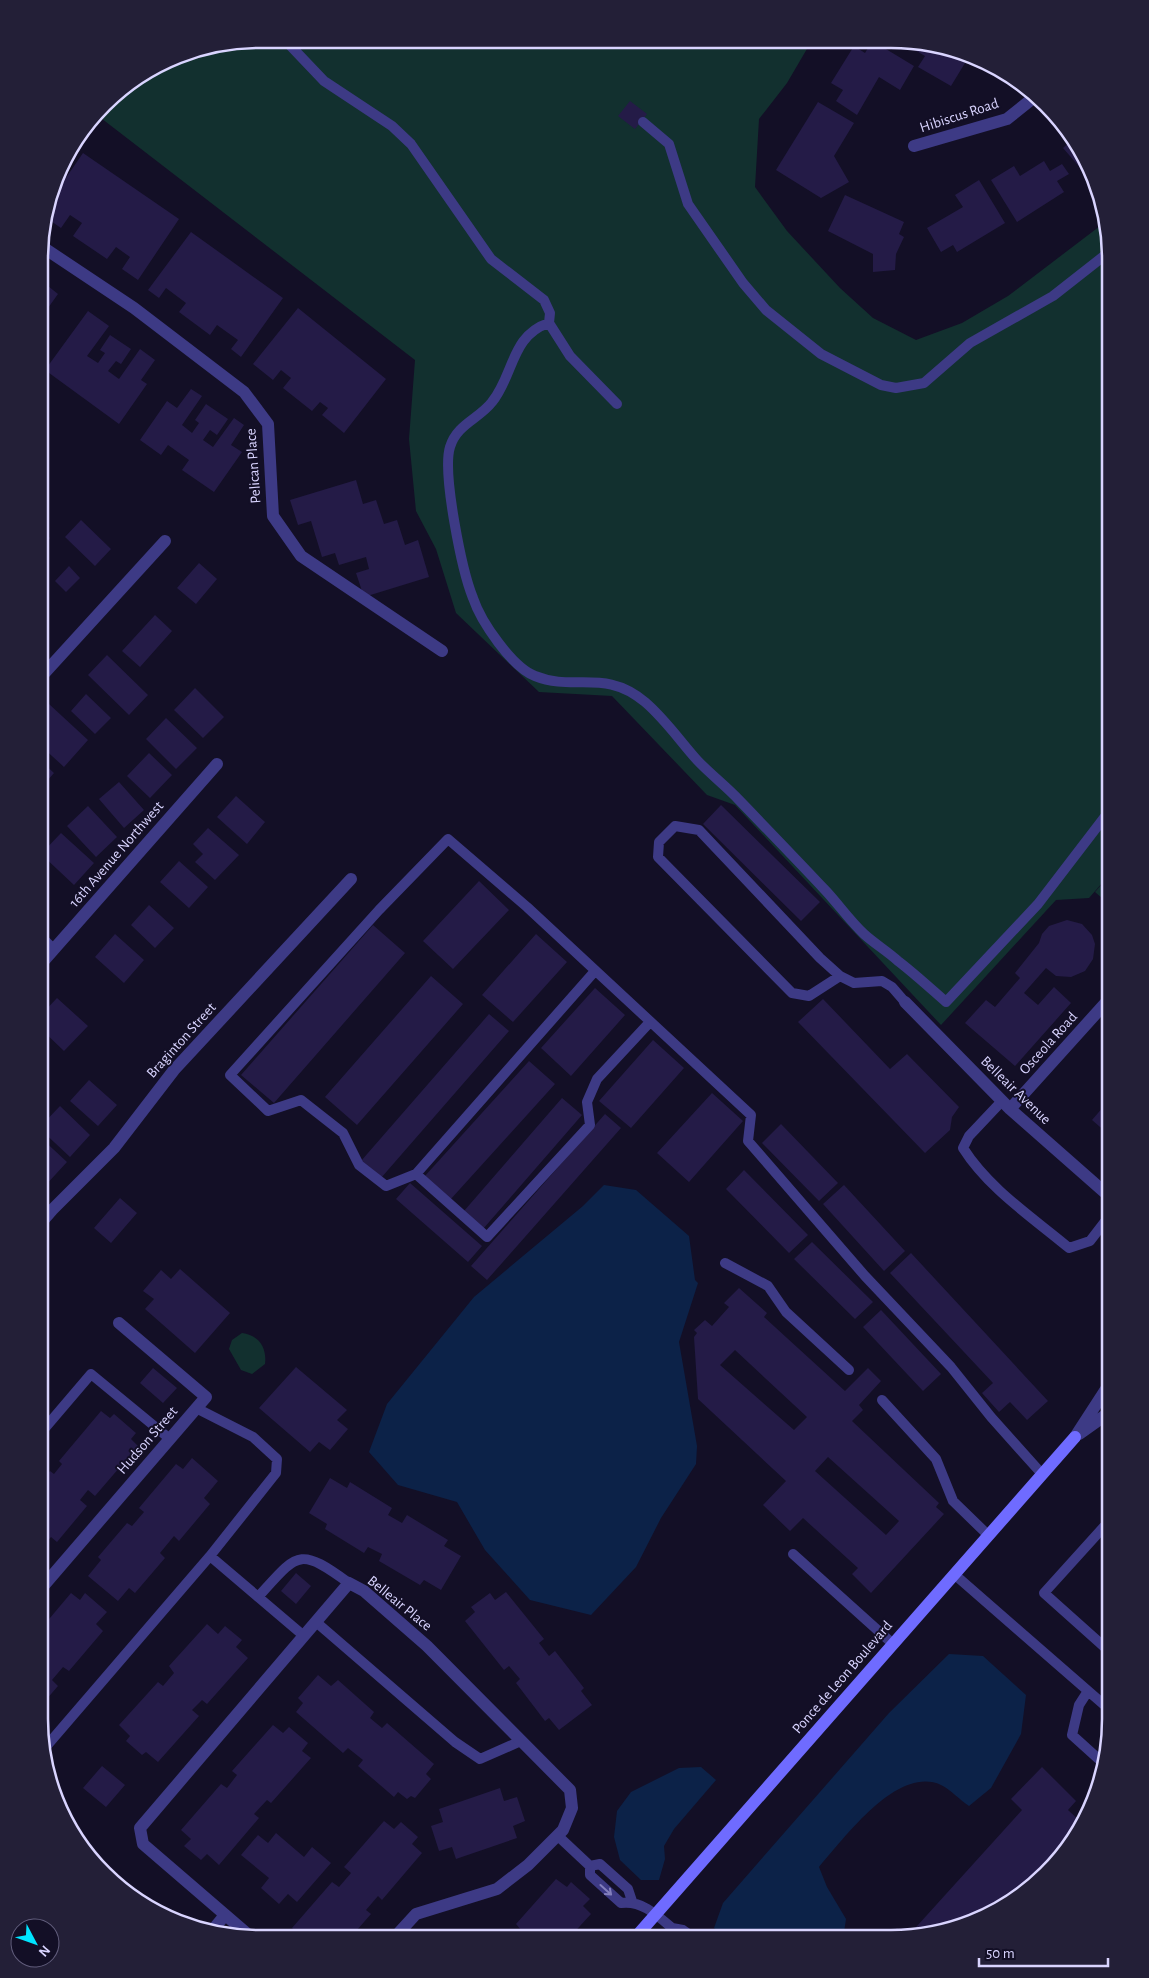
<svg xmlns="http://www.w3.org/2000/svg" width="1149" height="1978" viewBox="0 0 1149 1978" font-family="'Alegreya Sans',sans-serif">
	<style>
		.green { fill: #12302f }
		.water { fill: #0c2248 }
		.building { fill: #241b47; fill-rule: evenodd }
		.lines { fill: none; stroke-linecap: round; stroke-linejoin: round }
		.lane { stroke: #3d3a85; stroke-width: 10 }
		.street { stroke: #3d3a85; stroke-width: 12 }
		.secondary { stroke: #6f6bff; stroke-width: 12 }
		.oneway { stroke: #837fbc }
		.labels { text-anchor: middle; stroke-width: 4; stroke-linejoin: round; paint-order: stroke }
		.street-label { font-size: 15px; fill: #d9d4ff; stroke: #130f26 }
		.rim { fill: none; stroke: #d9d4ff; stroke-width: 2.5 }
	</style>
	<rect width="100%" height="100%" fill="#130f26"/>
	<!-- green -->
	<path class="green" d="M258,39L811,42L787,83L759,119L755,187L787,231L840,288L873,318L916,340L962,323L1008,296L1104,223L1110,258V874L1089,898L1056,900L941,1025L735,805L707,795L612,696L539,692L456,613L436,549L416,511L409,439L415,360L97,115L113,93L175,55Z
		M1110,875V905L1095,892Z
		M242,1333C259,1335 267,1348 265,1364L252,1374L241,1370L229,1349L232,1340Z"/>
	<!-- water -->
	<path class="water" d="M604,1185L636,1190L689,1236L695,1280L698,1283L679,1342L697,1446L696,1464L661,1518L636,1567L591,1615L530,1600L485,1550L457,1502L398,1485L369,1452L387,1404L474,1297L583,1206Z
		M949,1654L983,1656L1026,1695L1021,1734L991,1788L969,1806C960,1800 951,1790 941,1785C897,1765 844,1839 819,1867L827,1887L846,1919L843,1939H727L714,1928L723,1903L889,1713Z
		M701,1767L716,1780L674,1829L664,1846L665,1859L659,1880H641L620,1860L614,1837L617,1811L631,1792L679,1768Z"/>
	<!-- building -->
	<path class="building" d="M871,43H876L914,66L900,90L879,77L857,115L836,101L843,90L831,83L854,46L865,53Z
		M903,43H933L945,47L943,50L965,63L951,86L918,67L925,56Z
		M630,101L647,114L635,129L618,116Z
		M818,102L854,123L834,156L849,182L821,198L776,170Z
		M1074,138L1096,183L1095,185L1063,148Z
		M83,153L179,219L138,280L122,269L130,257L116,247L107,259L73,236L82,223L70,215L61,228L45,217L48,204Z
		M1044,161L1050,171L1062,164L1069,174L1057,181L1064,192L1017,222L991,180L1014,166L1020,176Z
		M979,180L1005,223L957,252L953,245L941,252L927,228L963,207L955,195Z
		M845,195L904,222L899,234L904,237L896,254L895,270L873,272V254L828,231Z
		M191,232L283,298L241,357L231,349L238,340L217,325L210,335L179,312L186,303L166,288L159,298L148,290Z
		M43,282L58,294L43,315L48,320L40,330L41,286Z
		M298,308L386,379L344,433L322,415L328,408L320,402L312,411L283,388L291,378L281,370L273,380L253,364Z
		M88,311L109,326L87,356L98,363L105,353L100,350L110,335L131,349L121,364L116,361L108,371L119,379L140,349L155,360L141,380L147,384L119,424L45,370Z
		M191,389L202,396L182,425L192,433L199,423L195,420L206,404L228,419L217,435L210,430L203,440L213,447L234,418L244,425L231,445L242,452L214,492L182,470L189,460L168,445L161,455L140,440L167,401L177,408Z
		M356,480L363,504L376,500L384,524L397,520L405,545L418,540L429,577L364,597L356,573L369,569L366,557L339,565L335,553L322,557L311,521L298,525L290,500Z
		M81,520L111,549L95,566L65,537Z
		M40,529L50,538L40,548Z
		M199,563L217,579L196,604L177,588Z
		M69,566L80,578L66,592L55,581Z
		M40,597L46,603L40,609Z
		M155,615L172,631L140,667L122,651Z
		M107,655L148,695L129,715L88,675Z
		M195,688L224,717L203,738L174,710Z
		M86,694L111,718L95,734L71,711Z
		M49,704L88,740L64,767L40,745V714Z
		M166,718L197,748L176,769L146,739Z
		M149,753L172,775L150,798L127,776Z
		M40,760L54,773L40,789Z
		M119,782L144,810L124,828L99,799Z
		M236,796L265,822L247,844L217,817Z
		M721,805L820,902L801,921L703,824Z
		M88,806L117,837L96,857L67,826Z
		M208,828L239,855L215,880L195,862L203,854L193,844Z
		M61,833L94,863L74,885L41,854Z
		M179,861L208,887L189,908L160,882Z
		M479,881L509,910L453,969L423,941Z
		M149,905L174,928L155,948L131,925Z
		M1067,920L1082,924L1092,935L1095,944L1093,959L1085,971L1071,977L1056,976L1046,968L1024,993L1038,1005L1054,987L1071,1003L1015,1066L965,1023L986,1000L995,1007L1020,978L1015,973L1039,943L1042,934L1049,926Z
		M373,925L405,953L274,1103L241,1075Z
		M115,934L144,960L124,983L95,957Z
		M536,934L567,962L513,1022L482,995Z
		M431,976L463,1004L357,1125L325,1097Z
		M595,988L625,1015L571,1076L541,1048Z
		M57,998L88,1026L64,1051L40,1028V1016Z
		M823,999L890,1069L907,1054L959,1107L952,1117L950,1130L925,1153L798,1022Z
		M489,1014L509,1031L381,1178L361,1161Z
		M653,1040L684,1068L631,1128L599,1101Z
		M40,1042L46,1048L40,1055Z
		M529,1061L555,1084L450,1200L424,1177Z
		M89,1080L117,1105L98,1126L70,1101Z
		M712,1093L743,1121L689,1182L657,1153Z
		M562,1098L582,1115L483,1229L464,1211Z
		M1110,1099V1130L1107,1133L1092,1120Z
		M60,1106L90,1135L70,1157L39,1128Z
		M605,1114L621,1128L487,1280L471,1266Z
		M781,1124L838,1183L819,1201L762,1143Z
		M39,1136L67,1162L44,1187L39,1183Z
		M1110,1145V1155L1105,1150Z
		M744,1170L808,1235L789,1253L726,1189Z
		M410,1183L482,1246L468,1262L396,1199Z
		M844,1185L905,1251L884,1271L823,1204Z
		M120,1198L137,1213L111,1243L94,1228Z
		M812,1242L873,1302L855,1319L794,1259Z
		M911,1253L1048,1401L1027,1420L1010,1402L999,1412L982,1393L993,1383L890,1273Z
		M180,1269L230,1313L195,1353L145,1309L154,1299L143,1291L161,1270L171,1279Z
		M739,1288L767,1313L764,1317L845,1391L868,1368L881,1381L859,1405L863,1410L852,1421L939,1503L936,1507L944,1514L871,1593L852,1574L858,1568L803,1518L790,1531L763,1505L786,1481L698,1399L694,1337L697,1333L694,1330L705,1320L712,1326L729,1307L724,1303ZM735,1350L807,1417L794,1430L720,1365ZM828,1457L899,1521L886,1535L815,1471Z
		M881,1310L941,1374L923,1391L863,1327Z
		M296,1367L347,1410L337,1420L348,1429L330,1450L319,1442L310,1452L259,1408Z
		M153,1368L177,1388L163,1403L140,1383Z
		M101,1411L110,1418L114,1414L136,1433L131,1439L138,1446L95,1496L88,1490L80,1500L87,1506L57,1542L51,1537L39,1551V1485L50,1471L54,1474L62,1464L59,1461Z
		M192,1458L218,1481L204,1498L210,1504L179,1541L174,1536L160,1553L165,1558L135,1593L129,1588L118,1601L88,1576L101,1560L98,1557L127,1523L132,1526L144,1512L139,1508L176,1464L183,1469Z
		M330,1478L347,1488L350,1482L392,1508L388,1515L402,1523L407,1515L448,1540L444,1546L461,1556L441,1590L424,1580L420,1585L379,1561L382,1554L368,1547L364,1553L325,1529L327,1524L309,1513Z
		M296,1573L311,1586L296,1604L281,1591Z
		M506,1592L544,1639L539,1643L549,1656L555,1651L584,1688L581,1691L592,1705L559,1730L549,1718L545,1721L516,1683L520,1679L509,1666L504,1670L465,1621L475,1612L471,1607L490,1593L495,1600Z
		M71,1593L80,1600L85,1593L107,1612L96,1624L103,1631L69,1671L63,1667L52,1680L58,1686L39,1708V1631Z
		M207,1624L218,1634L225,1626L242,1640L236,1647L248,1658L207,1704L202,1700L192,1710L199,1716L158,1762L146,1752L142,1755L126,1741L130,1736L119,1725L158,1682L163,1686L174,1673L169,1666Z
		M318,1675L331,1686L338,1680L374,1712L370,1718L382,1728L387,1723L434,1764L426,1774L431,1779L415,1798L411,1796L407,1799L398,1792L394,1797L358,1766L363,1760L348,1748L343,1753L296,1712L303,1703L298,1698Z
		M273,1725L283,1733L289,1727L308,1743L302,1751L311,1758L271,1803L267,1800L254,1814L259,1818L219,1865L207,1854L201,1860L184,1846L191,1839L181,1830L221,1784L227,1788L237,1775L232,1771Z
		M102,1766L125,1785L106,1807L83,1788Z
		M1042,1767L1076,1801L1068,1810L1082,1823L1065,1853L1024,1894L962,1928L908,1936L1022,1810L1011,1799Z
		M500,1788L504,1801L517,1797L525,1821L513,1826L517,1838L456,1859L452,1847L439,1851L431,1826L443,1822L439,1809Z
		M384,1821L394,1829L401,1822L418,1837L412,1844L422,1853L382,1900L378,1896L366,1910L371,1914L350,1938H300L301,1936L292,1928L332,1882L339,1887L351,1873L344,1867Z
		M276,1833L304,1857L312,1847L331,1863L297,1902L288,1894L279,1904L261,1888L269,1878L241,1855L258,1835L268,1843Z
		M556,1879L567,1887L571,1882L590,1899L583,1906L591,1914L569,1938H514L521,1930L516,1924Z
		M897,1928L907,1937L887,1939Z"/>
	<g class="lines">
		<!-- lane -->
		<path class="lane" d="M284,39L324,81L392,126L411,144L491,259L544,300L550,313L549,323C511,335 514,375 492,402C479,419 457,424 450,447C442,473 462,571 473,598C481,622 512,667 535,676C574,692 605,668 645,702C665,719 680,741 697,760C710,774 726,786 739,800C768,830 797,860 826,891C839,905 850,921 864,934C875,944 887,951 898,961C915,974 930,988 946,1002L1038,904L1110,810
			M643,122L669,144L688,204L743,283L766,310L821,354L881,385L896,388L924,383L970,343L1053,296L1109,252
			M549,323L570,356L617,404
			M840,976L809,996L792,993L658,857L659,842L675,826L699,830L820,958L840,976L854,983L882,981L892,987L905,1002
			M650,1022L597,1079L587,1102L590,1125L487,1237L416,1174L386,1186L359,1165L343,1133L301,1100L268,1111L230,1075L379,910L448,839L527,907L751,1115L748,1141L865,1276L951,1367L991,1417L1042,1474
			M1002,1101L969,1136L963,1148C989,1189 1032,1217 1069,1248L1090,1241L1110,1215
			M416,1174L595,971
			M725,1263L768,1286L786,1312L849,1370
			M882,1400L936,1459L953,1501L988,1535
			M196,1408L253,1437L277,1459L276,1473L210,1556
			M39,1435L91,1374L170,1439
			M793,1554L893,1644
			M954,1574L1110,1710
			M258,1597C298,1553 298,1546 349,1583
			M316,1622L455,1742L480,1759L521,1741
			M1110,1652L1044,1593L1110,1520
			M1088,1691L1079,1705L1072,1735L1103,1763
			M44,1749L210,1556L304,1636
			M558,1836L590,1866V1875L621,1903C641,1900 657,1915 672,1928
			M590,1866L600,1864L628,1889L632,1901
			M673,1939L672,1928L683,1930L696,1939"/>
		<!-- street -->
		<path class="street" d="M914,146L1007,119L1037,95
			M41,246L134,308L244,392L268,424L273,516L301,556L442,651
			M40,678L165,541
			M40,937L53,950
			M40,965L217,764
			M905,1002L1010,1109L1110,1197
			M1010,1109L1110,998
			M39,1225L52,1210L114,1148L174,1070L351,879
			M1079,1434L1110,1412
			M1075,1437L1110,1383
			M39,1591L206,1397L119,1323
			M211,1932L225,1915
			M251,1937L143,1844L140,1828L349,1583L364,1591L427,1646L570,1790L572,1808L563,1830L528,1865L497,1889L416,1914L394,1938"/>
		<!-- secondary -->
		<path class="secondary" d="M634,1939L1075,1437"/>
	</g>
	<!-- one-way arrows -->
	<defs><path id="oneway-shaft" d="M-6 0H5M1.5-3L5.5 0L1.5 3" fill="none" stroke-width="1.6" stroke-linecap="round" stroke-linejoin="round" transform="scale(1.25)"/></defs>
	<use class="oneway" href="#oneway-shaft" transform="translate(606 1890) rotate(42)"/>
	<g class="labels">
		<!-- street labels -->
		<g class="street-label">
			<text transform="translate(959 115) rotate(-18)" y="5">Hibiscus Road</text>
			<text transform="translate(253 466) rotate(-94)" y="5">Pelican Place</text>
			<text transform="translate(116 854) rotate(-49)" y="5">16th Avenue Northwest</text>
			<text transform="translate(181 1040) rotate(-48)" y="5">Braginton Street</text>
			<text transform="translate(1048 1043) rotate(-48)" y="5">Osceola Road</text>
			<text transform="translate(1016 1090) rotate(44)" y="5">Belleair Avenue</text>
			<text transform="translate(147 1440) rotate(-49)" y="5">Hudson Street</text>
			<text transform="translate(400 1603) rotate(39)" y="5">Belleair Place</text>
			<text transform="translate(842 1677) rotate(-49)" y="5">Ponce de Leon Boulevard</text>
		</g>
	</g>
	<!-- crop -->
	<path d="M0 0H1149V1978H0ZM259 48H891A211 211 0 0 1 1102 259V1719A211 211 0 0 1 891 1930H259A211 211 0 0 1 48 1719V259A211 211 0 0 1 259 48Z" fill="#231f37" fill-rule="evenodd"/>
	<path class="rim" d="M259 48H891A211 211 0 0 1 1102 259V1719A211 211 0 0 1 891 1930H259A211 211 0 0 1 48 1719V259A211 211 0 0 1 259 48Z"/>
	<!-- north arrow -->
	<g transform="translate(35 1943) rotate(131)"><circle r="24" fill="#130f26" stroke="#625e7d"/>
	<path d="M0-4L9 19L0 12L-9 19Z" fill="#00e5ff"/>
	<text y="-8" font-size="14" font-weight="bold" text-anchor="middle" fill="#d9d4ff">N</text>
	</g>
	<!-- scale -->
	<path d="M979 1958v8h129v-8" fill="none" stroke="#d9d4ff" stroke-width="2.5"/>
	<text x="986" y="1958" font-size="15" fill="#d9d4ff" stroke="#130f26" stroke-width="4" paint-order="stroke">50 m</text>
</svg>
